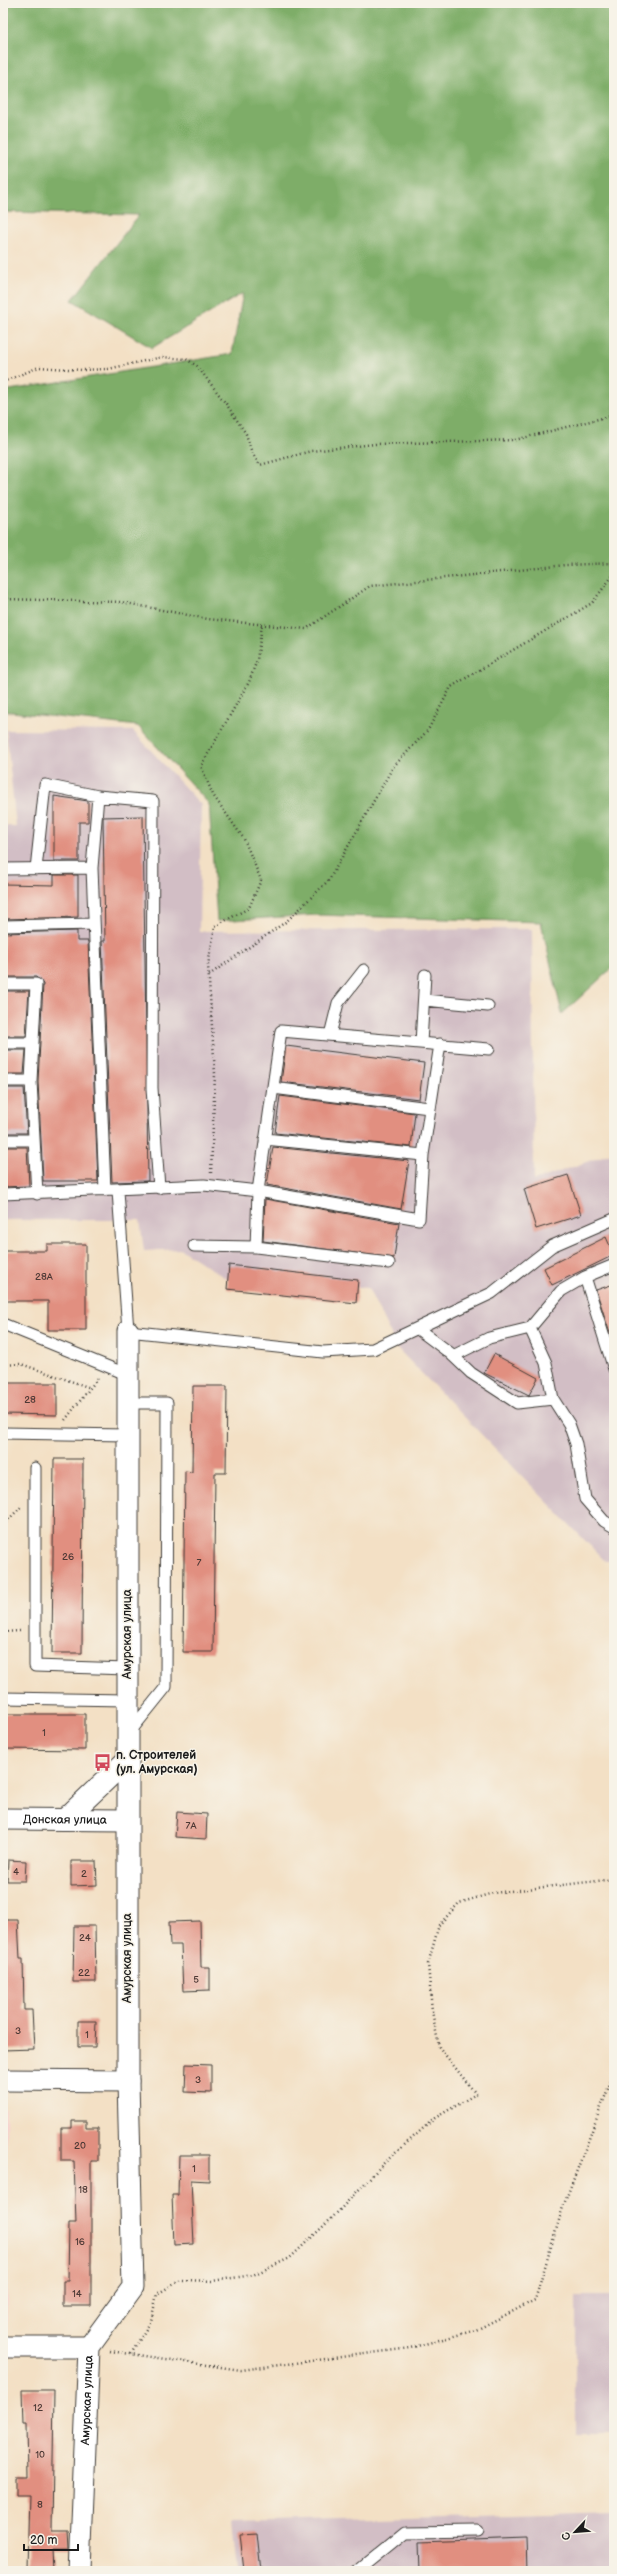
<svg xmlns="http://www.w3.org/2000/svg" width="617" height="2574" viewBox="0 0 617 2574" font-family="'Balsamiq Sans',sans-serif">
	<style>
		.built { fill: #f7d0cf }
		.industrial { fill: #d2bec5 }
		.forest { fill: #7ead67; stroke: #4d6442 }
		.building { fill: #e18f80 }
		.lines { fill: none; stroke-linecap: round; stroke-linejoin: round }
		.lane-casing { stroke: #3c3935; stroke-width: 13 }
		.street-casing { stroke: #3c3935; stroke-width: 23 }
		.path { stroke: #3c3935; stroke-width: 2.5; stroke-dasharray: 1 3; stroke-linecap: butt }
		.lane { stroke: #fff; stroke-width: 11 }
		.street { stroke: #fff; stroke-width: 21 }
		.labels { text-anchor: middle; stroke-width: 3; stroke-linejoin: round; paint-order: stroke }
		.number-label { font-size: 10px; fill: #4d3935 }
		.street-label { font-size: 12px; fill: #1c1c1c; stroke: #f7f3e8 }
		.poi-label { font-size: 12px; font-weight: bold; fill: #1c1c1c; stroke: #f7f3e8; text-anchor: start }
	</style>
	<rect width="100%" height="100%" fill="#f7f3e8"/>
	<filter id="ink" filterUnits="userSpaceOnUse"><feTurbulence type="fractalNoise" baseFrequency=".025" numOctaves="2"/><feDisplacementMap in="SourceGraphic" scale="8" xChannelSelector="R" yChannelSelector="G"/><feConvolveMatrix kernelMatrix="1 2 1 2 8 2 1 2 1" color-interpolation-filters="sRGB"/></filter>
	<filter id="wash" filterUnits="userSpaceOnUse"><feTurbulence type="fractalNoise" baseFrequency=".012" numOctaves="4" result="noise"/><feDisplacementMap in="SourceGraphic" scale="16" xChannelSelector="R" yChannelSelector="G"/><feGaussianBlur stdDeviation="0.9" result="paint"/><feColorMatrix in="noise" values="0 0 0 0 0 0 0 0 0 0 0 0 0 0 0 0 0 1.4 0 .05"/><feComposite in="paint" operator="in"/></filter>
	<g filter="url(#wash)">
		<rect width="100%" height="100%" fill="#f3e0c5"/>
		<!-- built -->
		<path class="built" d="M3,2109H6L7,2332H3Z"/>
		<!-- industrial -->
		<path class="industrial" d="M6,730L133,731L201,805L199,931L532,929L534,1181L614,1152V1561H605L398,1349L368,1288L227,1279L180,1249L144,1251L140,1220H3V826H16Z
			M576,2296H614V2433H576Z
			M614,2512V2571H238L233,2523Z"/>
		<!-- forest -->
		<path class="forest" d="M3,3H614V966L562,1014L541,922L317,915L217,921L209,804L138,726L3,711V391L232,354L243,293L152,348L72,300L139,215L3,212Z"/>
		<g id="blocks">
			<!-- building -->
			<path class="building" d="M54,796L88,801V822H79V861H54Z
				M143,816L148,1181L112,1182L102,941H105L103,817Z
				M54,875H78V917L3,919V884L54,885Z
				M77,931V941H88L98,1181H43L38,1081L43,984L36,977H3V933Z
				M3,991H29L26,1036H3Z
				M286,1046L424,1063L419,1099L281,1082Z
				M3,1050H26L24,1074H3Z
				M3,1088H24L27,1133H3Z
				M280,1096L415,1113L411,1147L275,1133Z
				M3,1147H27L29,1186L3,1187Z
				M273,1147L409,1161L401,1209L267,1185Z
				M568,1175L581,1215L536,1229L524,1189Z
				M265,1199L399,1223L394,1258L263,1241Z
				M606,1237L614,1255L552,1285L544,1268Z
				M47,1244H86V1330H48V1301H3V1251H47Z
				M229,1265L358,1280L356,1303L227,1289Z
				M614,1284V1346L596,1290Z
				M494,1354L538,1378L529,1395L484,1373Z
				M3,1383H57V1415L3,1414Z
				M193,1386H227L226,1473H215L213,1652H183L185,1471L192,1472Z
				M54,1459H83L82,1653H52Z
				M3,1714H85V1750L3,1749Z
				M177,1812L207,1814L206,1839L175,1837Z
				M8,1860L26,1861L25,1881H7Z
				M71,1861H96L97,1885L71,1886Z
				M3,1920H18L20,1959H23L24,2010H32L34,2049L3,2050V2011H5Z
				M200,1921L201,1967H210V1990L183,1991L181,1945H170L169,1922Z
				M74,1926H95L96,1982H73Z
				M78,2021H96L95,2047H78Z
				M186,2064L211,2065V2093L185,2092Z
				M72,2121H86V2128H98V2161H91V2306H63V2281H68L69,2223H76L74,2161H61V2128H72Z
				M179,2155H209V2181L191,2180L194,2244L174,2245L172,2195H178Z
				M22,2390H54L52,2530H68L69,2549H54L55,2569H27L29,2495H16V2477H28L27,2424H23Z
				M257,2534L261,2571H244L240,2535Z
				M526,2538L527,2571H419L418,2542Z"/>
		</g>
	</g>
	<g filter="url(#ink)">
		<use href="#blocks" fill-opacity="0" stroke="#3c3935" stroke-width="1"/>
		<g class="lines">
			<defs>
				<path id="lane" d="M98,796L92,868L105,1190
					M3,869L92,868
					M36,869L45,785L98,796L153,801L152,1088L159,1188
					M3,926L94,924
					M3,984H36L31,1081L37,1194
					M424,1000L488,1006
					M330,1035L338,1003L364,970
					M3,1043H33
					M421,1043L425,975
					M3,1081H31
					M273,1088L429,1108
					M265,1139L423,1155
					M3,1140H34
					M118,1191L128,1331L323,1352L373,1349L492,1293L552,1246L614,1219
					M3,1194L204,1185L258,1191L419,1219L423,1155L440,1044
					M194,1246L256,1247L389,1263
					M256,1247L258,1191L281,1031L489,1049
					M585,1277L614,1369
					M3,1324L126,1374
					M530,1328L546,1363L553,1399L569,1424L576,1444L585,1499L604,1521L614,1527
					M418,1329L450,1353L471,1373L517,1403L553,1399
					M453,1356L489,1338L530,1328L561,1291L585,1277L614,1265
					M126,1403H167L166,1687L129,1733
					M3,1433L126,1435
					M35,1468V1666L127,1669
					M3,1698L127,1700
					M358,2571L406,2532L477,2531"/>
				<g id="street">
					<path id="s1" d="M3,1819L127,1820"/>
					<path d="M65,1819L127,1760"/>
					<path d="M3,2080L128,2081"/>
					<path d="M3,2347H89"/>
					<path id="s2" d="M80,2571L89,2347L133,2287L128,2081V1331"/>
				</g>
			</defs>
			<!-- lane casing -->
			<use href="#lane" class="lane-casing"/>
			<!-- street casing -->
			<use href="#street" class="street-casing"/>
			<!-- path -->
			<path class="path" d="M3,382L39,367L82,370L108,369L162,357L186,359L197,366L227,405L246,434L252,453L260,465L311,451L375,444L515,440L614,415
				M3,599L121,602L208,619L306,629L370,586L566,565L614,563
				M209,975L287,921L329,880L393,767L428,730L451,687L592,603L614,574
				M211,1173L215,1074L208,965L215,926L249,908L261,880L244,839L213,795L201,766L249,682L257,660L262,625
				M3,1365L21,1364L91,1388
				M65,1420L98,1378
				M3,1525L21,1507
				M3,1632L20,1631
				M110,2351L241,2370L410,2348L476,2330L535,2300L563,2207L614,2073
				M131,2354L151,2321L157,2294L181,2280L212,2281L253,2275L290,2258L333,2217L384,2163L435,2118L476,2094L439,2047L432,2011L428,1964L439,1925L459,1903L493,1893L614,1879"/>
			<!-- lane -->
			<use href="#lane" class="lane"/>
			<!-- street -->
			<use href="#street" class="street"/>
		</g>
	</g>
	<!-- icons -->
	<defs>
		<symbol id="bus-bare" viewBox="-9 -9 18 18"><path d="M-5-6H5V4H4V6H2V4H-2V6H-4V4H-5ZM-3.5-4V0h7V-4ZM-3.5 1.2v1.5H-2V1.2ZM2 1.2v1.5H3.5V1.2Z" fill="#d1495b" stroke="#f7f3e8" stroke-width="2.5" paint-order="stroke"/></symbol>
	</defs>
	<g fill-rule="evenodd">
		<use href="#bus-bare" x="90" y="1750" width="25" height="25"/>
	</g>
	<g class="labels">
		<!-- number labels -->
		<g class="number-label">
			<text x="44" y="1280">28А</text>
			<text x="30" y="1403">28</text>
			<text x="68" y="1560">26</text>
			<text x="199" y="1566">7</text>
			<text x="44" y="1736">1</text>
			<text x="191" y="1829">7А</text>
			<text x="16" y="1875">4</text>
			<text x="84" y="1877">2</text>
			<text x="85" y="1941">24</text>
			<text x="84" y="1976">22</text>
			<text x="196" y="1983">5</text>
			<text x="18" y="2034">3</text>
			<text x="87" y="2038">1</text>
			<text x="198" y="2083">3</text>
			<text x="80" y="2149">20</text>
			<text x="194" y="2172">1</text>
			<text x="83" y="2193">18</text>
			<text x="80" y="2245">16</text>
			<text x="77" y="2297">14</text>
			<text x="38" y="2411">12</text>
			<text x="40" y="2458">10</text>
			<text x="40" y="2508">8</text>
		</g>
		<!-- street labels -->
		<g class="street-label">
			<text transform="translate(127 1634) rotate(-90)" y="4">Амурская улица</text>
			<text dy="4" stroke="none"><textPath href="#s1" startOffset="62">Донская улица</textPath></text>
			<text transform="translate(127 1958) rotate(-90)" y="4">Амурская улица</text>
			<text dy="4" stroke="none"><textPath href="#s2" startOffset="171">Амурская улица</textPath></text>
		</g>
		<!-- poi labels -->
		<g class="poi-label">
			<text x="116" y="1759">п. Строителей<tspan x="116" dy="14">(ул. Амурская)</tspan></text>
		</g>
	</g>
	<!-- margin -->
	<rect width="617" height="2574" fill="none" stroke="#f7f3e8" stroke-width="16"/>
	<!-- north arrow -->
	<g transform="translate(575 2532) rotate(244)" stroke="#f7f3e8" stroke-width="3" paint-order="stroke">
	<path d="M0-3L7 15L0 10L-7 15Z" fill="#1c1c1c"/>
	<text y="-6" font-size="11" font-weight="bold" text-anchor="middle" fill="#1c1c1c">С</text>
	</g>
	<!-- scale -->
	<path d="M24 2544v6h54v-6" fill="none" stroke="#1c1c1c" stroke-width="2"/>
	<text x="30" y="2544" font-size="12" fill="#1c1c1c" stroke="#f7f3e8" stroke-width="3" paint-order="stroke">20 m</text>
</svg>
